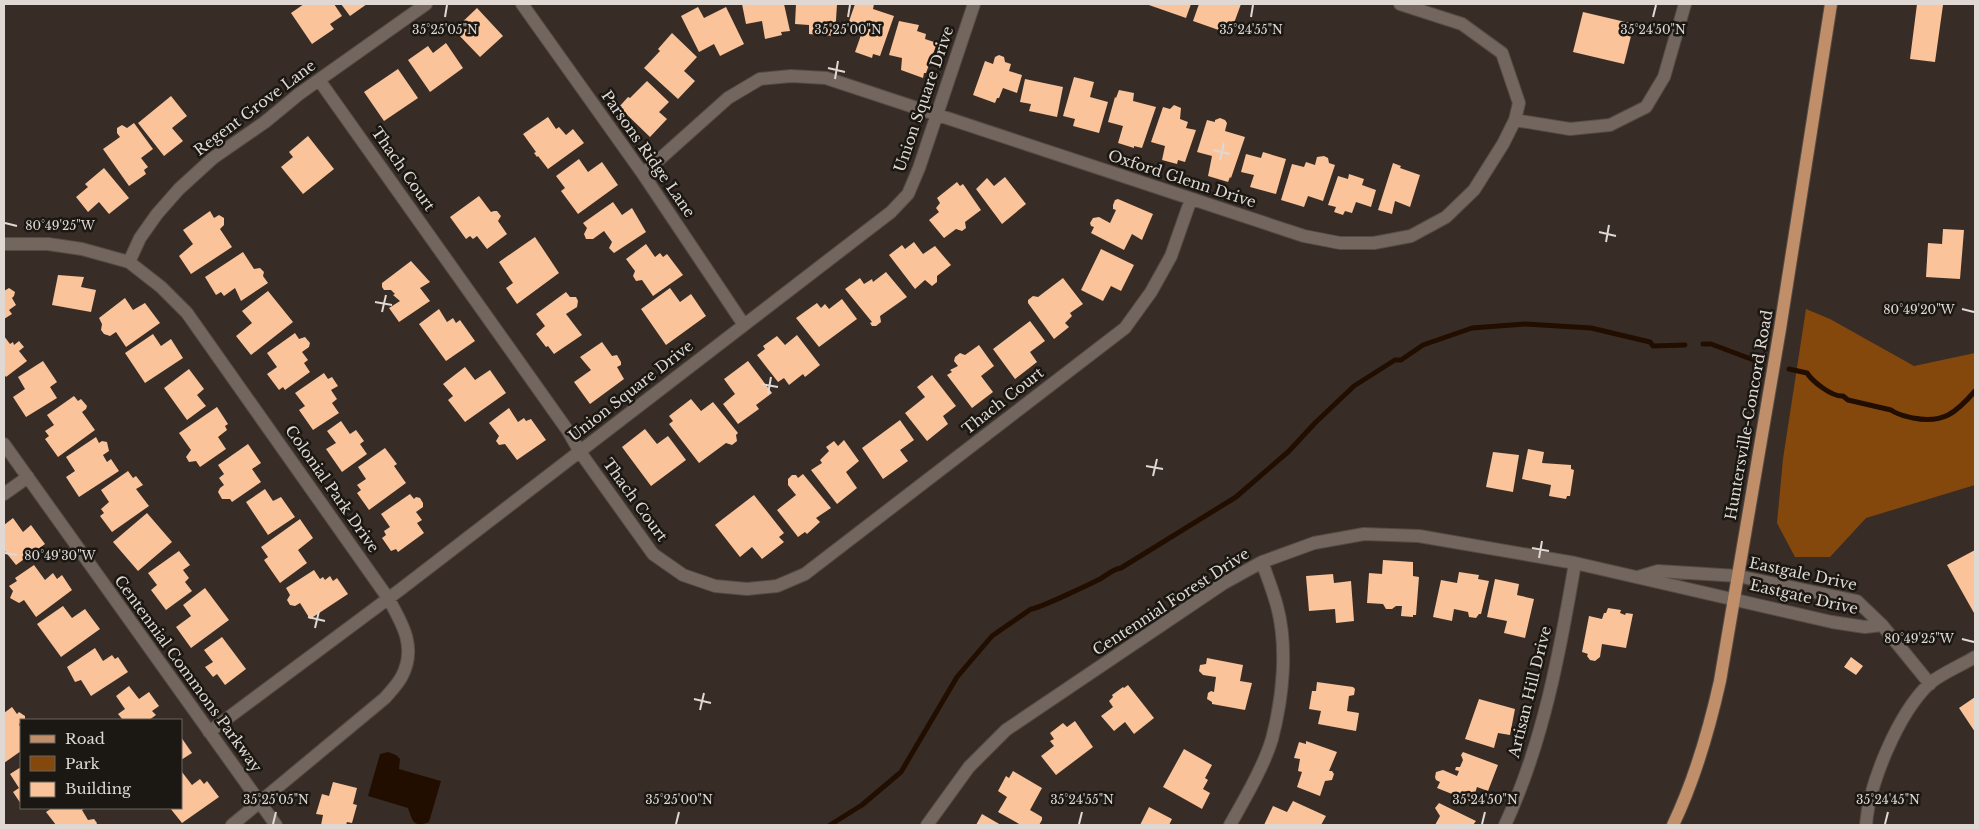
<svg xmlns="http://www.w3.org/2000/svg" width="1979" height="829" viewBox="0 0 1979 829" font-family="'Libre Baskerville',serif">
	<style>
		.green { fill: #84480d }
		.water { fill: #210e01 }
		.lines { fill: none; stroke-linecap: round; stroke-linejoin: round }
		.stream { stroke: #210e01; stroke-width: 5 }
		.building { fill: #fac399 }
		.minor-casing { stroke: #554c45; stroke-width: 14 }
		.major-casing { stroke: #554c45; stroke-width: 14 }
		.minor { stroke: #72665e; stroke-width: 12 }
		.major { stroke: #c08f69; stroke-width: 12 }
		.ticks { fill: none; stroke: #dfd8d3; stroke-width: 2 }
		.labels { text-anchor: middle; stroke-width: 5; stroke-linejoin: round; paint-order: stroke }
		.street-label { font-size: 15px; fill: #dfd8d3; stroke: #1b1713 }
		.ticks-label { font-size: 12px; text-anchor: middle; fill: #dfd8d3; stroke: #1b1713; stroke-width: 5; stroke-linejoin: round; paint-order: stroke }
	</style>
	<rect width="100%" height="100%" fill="#382d26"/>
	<!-- green -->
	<path class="green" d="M1806,309L1830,319L1914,366L1975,353V485L1866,518L1830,557H1795L1777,523L1783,459Z"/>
	<!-- water -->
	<path class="water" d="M388,752L396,755L400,759L399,769L441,781L429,822C413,829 412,819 408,808L368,796L380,754Z"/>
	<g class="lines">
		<!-- stream -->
		<path class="stream" d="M1703,344H1711L1759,362
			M1789,369L1807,373C1813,382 1832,397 1843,396L1848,400L1891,410C1898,415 1905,416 1913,418C1943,424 1956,413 1975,391
			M830,825L862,805L901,772L957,677L992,636L1031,609C1038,609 1090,584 1100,579C1107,575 1113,569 1121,568L1236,497L1289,451L1315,423L1354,386L1395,360H1401L1423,345L1472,328L1525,324L1591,328L1650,342L1653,346L1685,345"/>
	</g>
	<!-- building -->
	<path class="building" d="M304,4H334L342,16L330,24L334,29L312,44L291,13Z
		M341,4H367L350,16Z
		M742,4H784L790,31L781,32L782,35L765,39L762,21L746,24Z
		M796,4H837L835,36L809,34V25L795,24Z
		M855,4H874L873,9L894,16L880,56L873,54L872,58L855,52L861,35L846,30Z
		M1146,4H1191L1186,18Z
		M1199,4H1241L1230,34L1193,21Z
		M1917,4L1943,5L1935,62L1910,59Z
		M698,7L704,18L726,7L744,44L720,56L714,44L699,52L681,16Z
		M477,8L503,36L480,57L454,30Z
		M1583,12L1634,24L1624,64L1573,52Z
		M899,21L919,25L917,31L926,34L925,39L937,43L926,73H924L923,78L901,70L902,58L889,55Z
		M672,33L697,57L684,71L695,81L678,99L644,68L660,51L658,49Z
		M446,43L463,68L430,92L408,60L428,46L433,53Z
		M999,55L1004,57L1005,62L1011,64L1009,71L1022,75L1017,93L1003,88L999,98H997L995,103L973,95L985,61L993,64L995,57Z
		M398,69L418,98L384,121L364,92Z
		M1074,77L1094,82L1090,97L1108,102L1099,133L1073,126L1075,119L1063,116Z
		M1025,79L1063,87L1057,117L1029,111L1031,104L1020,102Z
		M647,81L669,102L659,112L667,119L650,137L619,107L628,97L630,98Z
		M1119,90L1134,93L1133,101L1156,107L1142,148L1134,146V148L1118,143L1123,126L1108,122L1115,97L1116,98Z
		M171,96L187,116L172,128L183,141L164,156L138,123Z
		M1174,105L1181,108L1180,119L1188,122L1186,128L1196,130L1185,162L1178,160L1177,164L1162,160L1165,146L1151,142L1163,107L1170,109Z
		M548,117L556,129L559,127L566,135L573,129L584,143L548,169L538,156L537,157L534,153L536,152L523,134Z
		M1220,118L1225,120L1227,123L1225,131L1245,137L1231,178L1230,177L1228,182L1208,176L1212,156L1197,152L1207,120L1215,122V120Z
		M134,123L153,149L141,158L148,167L144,170L146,174L129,186L103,149L120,137L117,133V128L122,125L127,128Z
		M308,136L334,169L303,194L281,167L293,157L289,152Z
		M1263,152L1286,159L1276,194L1250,187L1254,175L1241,172L1246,154L1261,158Z
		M1324,156L1328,158L1329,163L1335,165L1323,201L1308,196L1304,207L1281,200L1292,164L1304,167L1306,162L1315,165L1317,157Z
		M579,159L588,172L602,162L618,185L578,214L561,191L565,188L556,176Z
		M1393,163L1401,166L1400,168L1420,175L1410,207L1395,201L1392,214L1378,210Z
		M104,168L129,198L109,214L99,202L88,212L76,197L88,187L85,184Z
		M1349,174L1364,179L1362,185L1376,190L1371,207L1356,202L1352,213L1345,211L1343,215L1334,212L1336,207L1328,205L1338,176L1348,179Z
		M1005,177L1026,204L1002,224L976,189L987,178L994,186Z
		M957,182L960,186L963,184L981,210L965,222L966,228L962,231L956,229L944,238L929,220L939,212L936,208L940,203L937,198Z
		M479,196L491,212L494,211H497L501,216L498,221L507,234L487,249L477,236L473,239L470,236L466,239L450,217Z
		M1118,199L1153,214L1142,240L1132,234L1124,250L1091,233L1094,227L1091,226L1090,223L1093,218L1099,217L1110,223L1116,210L1113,209V205L1115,200Z
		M613,202L622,215L632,208L646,232L614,253L609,248L612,242L604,231L593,239H586L584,234L587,228L583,223Z
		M210,211L214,218L219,215L224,218V225L220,229L232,247L191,274L179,256L193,244L183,230Z
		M1943,229L1964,230L1960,279L1926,277L1928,243L1942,244Z
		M535,237L559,273L517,304L506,288L513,283L499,262Z
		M914,242L923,254L935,246L951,265L937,276V282L932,286L925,280L915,289L889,255L902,245L905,249Z
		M646,244L655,257L660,253L663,257L667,254L683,275L653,296L642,280L636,281L633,276L635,271L626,259Z
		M1101,249L1134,265L1121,291L1111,286L1103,301L1081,290Z
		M243,252L254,269L260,268L264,272L263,276L268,283L241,301L235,288L224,296L221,292L216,295L205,277Z
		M411,261L430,282L420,288L430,301L399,322L389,308L400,301L393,295L395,294L391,290H384L382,287V283Z
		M886,272L907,297L880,316L881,322L876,326H872L870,323L872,322L845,289L860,278L864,284L872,279L873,282Z
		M58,275L84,277L81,287L96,290L91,312L52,305Z
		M1063,278L1083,304L1070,313L1072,316L1065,323L1069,327L1054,339L1028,303V300L1033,296L1038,297Z
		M9,288L15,292L14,296L12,298L16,305L9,310L12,314L4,319V291Z
		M670,288L680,302L691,294L706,316L666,345L641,309Z
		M268,291L293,322L251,355L236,336L252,323L242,311Z
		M566,292L570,297H576L578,301L577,307L566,314L582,335L554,354L548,346L546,347L536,334L545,326L536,314Z
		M125,298L133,310L145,303L160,323L126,347L116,332L110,336L104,334L101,330L102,324L99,318Z
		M842,299L857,319L819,347L796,318L817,303L821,308L825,304L829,309Z
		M439,309L447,322L453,318L456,323L460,320L475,341L446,361L419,324Z
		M1030,321L1045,341L1030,352L1037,362L1015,379L993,349Z
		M295,333L299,339L305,337L310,343L309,347L302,352L308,360L304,363L310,372L285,390L283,387L279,390L267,374L277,367L267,353Z
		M153,334L161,346L171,339L183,358L145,383L125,353Z
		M797,335L820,365L805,377L803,374L789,385L784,378L778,382L757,355L765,349L763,346L777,336L785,345Z
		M4,336L10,344L13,342L14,345L19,341L24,347L19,351L27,361L6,377L4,374Z
		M602,342L612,356L617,355L621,362V365L617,367L624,379L590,404L574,382L591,370L580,357Z
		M979,345L994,366L981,376L993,392L972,408L947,375L952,372L950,370L958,366L954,361L955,357L960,353L965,355Z
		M43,361L57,382L50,387L57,398L26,417L13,397L25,389L18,377Z
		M748,361L772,393L756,405L759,409L738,424L723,404L735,394L724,379Z
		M465,367L475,380L490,370L506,393L465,422L448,400L453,396L443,384Z
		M189,369L204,389L197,395L206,406L187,420L164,388Z
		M324,373L328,379L332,377L338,386L331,390L337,399L332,403L339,413L313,430L299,410L305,406L295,393Z
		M932,375L956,406L943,416L948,424L927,441L905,413L925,397L917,387Z
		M74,396L78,401L81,399L87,406L86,409L82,412L95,430L58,457L45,439L49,436L45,431L54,425L47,415Z
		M691,399L701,411L713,402L738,433L736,435L737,441L732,445L726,443L699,463L669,424L673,421L669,416Z
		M217,407L228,424L225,426L227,430L218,437L226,449L200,467L196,461L189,462L186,457L191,450L179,433Z
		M509,408L518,422L524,418L526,421L531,419L546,440L517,460L505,444L499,445L496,441L499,436L489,423Z
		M900,420L914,440L900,450L908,461L883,479L862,448Z
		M341,421L350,434L356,430L364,441L360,444L367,454L342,472L326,449L336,443L327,431Z
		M645,429L657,444L668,436L686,460L651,486L622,447Z
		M96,437L99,443L102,441L107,442L109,451L103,455L107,462L111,459L119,471L79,497L66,477L75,471L66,457Z
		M844,440L859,461L846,472L857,488L837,504L811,470L822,463L820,460L829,451L826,447L834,441L838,446Z
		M248,444L261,463L252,469L261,482L232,502L230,499H222L218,492L220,488L224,485L219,478L224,474L218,465Z
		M385,448L397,464L394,466L406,483L369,510L357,493L361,490L357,485L366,479L358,467Z
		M1528,449L1544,452L1542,463L1571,465V469L1574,470L1570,496H1567L1566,499L1549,496L1551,485L1522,479Z
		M1493,452L1519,455L1513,492L1486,487Z
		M128,471L133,478L136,476L143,485L136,489L149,506L112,532L100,516L104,513L101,509L109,502L101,490Z
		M803,474L831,508L816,518L820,522L807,534L805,532L798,537L777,510L796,495L788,485V479L792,475H796L798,478Z
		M265,489L273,501L281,497L295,517L268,535L246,502Z
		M410,494L414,499L416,497L420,498L423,503V507L416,512L422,520L417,523L424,533L398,552L396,549L391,551L382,538L386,535L384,531L390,527L381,514Z
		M754,495L784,533L779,537L784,542L762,559L752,547L740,557L715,525Z
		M147,513L172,542L138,571L113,542Z
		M13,518L23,532L31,525L45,544L16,565L4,550V525Z
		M300,519L313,538L298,550L307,563L280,583L264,560L268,557L261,547Z
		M1975,550V613H1974L1947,565Z
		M179,551L190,565L183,570L189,578L185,582L192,591L166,610L151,590L157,585L148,573Z
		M1383,560L1413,562V576L1419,577L1416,615H1413V617L1401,616L1402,606H1396L1392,609H1386L1383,604L1367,603L1369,573L1382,574Z
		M34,565L45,580L53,573L57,579L62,575L72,590L36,617L24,600L19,603L10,598L13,591L9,586L17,581L15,578Z
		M314,570L320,579L323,577L325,580L330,576L333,581L337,578L348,594L310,619L300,603L295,606L290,605L287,600L290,595L286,588Z
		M1459,572L1479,575L1478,579L1489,581L1481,614H1479L1476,618L1469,617L1468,612L1454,609L1452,621L1433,617L1441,580L1457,583Z
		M1333,574L1334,583L1351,581L1354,621L1336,623L1335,609L1309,611L1306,576Z
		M1495,579L1519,584L1517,595L1534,599L1525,638L1504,633L1507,621L1487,617Z
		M205,588L229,620L191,648L176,627L191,616L183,605Z
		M63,606L72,618L85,609L100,629L61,657L37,624Z
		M1608,608L1621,610L1620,613L1625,615L1626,613L1633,614L1626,648L1602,644L1600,657L1595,661L1590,660L1587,656L1588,654L1582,652L1589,616L1602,619L1604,613H1606Z
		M222,637L246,669L225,685L217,674L213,677L205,667L213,662L204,650Z
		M95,648L103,661L112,655L115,659L118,657L128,672L91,696L81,680L75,682L67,667Z
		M1851,657L1863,666L1856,675L1844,667Z
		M1207,658L1243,665L1240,681L1252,683L1245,710L1212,704V702L1207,699L1208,693L1211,691L1214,692L1216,677L1203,675L1199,671L1200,665L1206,664Z
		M1317,682L1353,687L1355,689L1354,695L1349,696L1347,711L1359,713L1356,731L1318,724L1321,711L1309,709L1312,691H1316Z
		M1128,685L1154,718L1134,734L1125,722L1114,731L1101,716L1113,707L1109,701L1113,697L1112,695L1123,687L1124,688Z
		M129,686L139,699L149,692L159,706L152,711L156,715L149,720H123L118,714L125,709L116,696Z
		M1975,697V732L1959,708Z
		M1479,699L1515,709L1510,735L1498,733L1494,748L1465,739Z
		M12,707L17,714L19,712L25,716V720H21L19,725L21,727V751L4,763V713Z
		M1075,721L1093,747L1056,775L1041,756L1054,746L1050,741L1054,739L1050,733L1063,723L1067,727Z
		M181,737L192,753L181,760Z
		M1306,741L1337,752L1329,771H1332L1334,774L1332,780L1325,781L1320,796L1297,787L1302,772L1298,771L1300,759L1294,758L1299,742L1306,744Z
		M1184,749L1212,765L1205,778L1208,780L1203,789L1210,793L1202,809L1163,787Z
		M1463,752L1498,765L1488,791L1477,787L1472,802L1437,788L1440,782L1436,780L1435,777L1436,772L1443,770L1457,776L1459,771L1455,770L1456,767H1460L1463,760L1461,755Z
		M21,767V804L13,792L19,788L10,774Z
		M1013,771L1042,788L1030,810L1042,817V820L1039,825H1021L998,812L1007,797L998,791L1006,776L1009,778Z
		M182,772L192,785L200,779L204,784L207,781L219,797L182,823L170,808H181Z
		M333,782L357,788L353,804L357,805L352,823L347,822L346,825H321L323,815L316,814L322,794L329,796Z
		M1293,801L1326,816L1321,825H1264L1273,806L1287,812Z
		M1439,803L1476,821L1473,825H1435L1440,816L1435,808Z
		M1149,807L1172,819L1169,825H1140Z
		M52,808H86L82,810L88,820L94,819L97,823L96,825H56L46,812Z
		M982,814L1001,825H976Z"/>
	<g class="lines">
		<defs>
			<path id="minor" d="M522,4L643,174L744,325
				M319,80L568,431L580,452L653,554L683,575L715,586L747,589L777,586L805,574L1125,328L1151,292L1171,256L1191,199
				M1515,120L1570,129L1610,125L1646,107L1664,77L1685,4
				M643,174L728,98L760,79L791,76L826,78L1304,236L1340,243H1374L1411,236L1446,217L1474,190L1503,144L1515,120L1519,103L1502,53L1462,24L1400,4
				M4,244H48L82,249L129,262L161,287L187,313L388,598C402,623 417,647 402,676C398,684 391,691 385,698L232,825
				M129,262L140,238L157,214L179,189L213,158L265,122L299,94L426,4
				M4,444L276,825
				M4,494L28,477
				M1638,577L1658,571L1738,576L1857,601L1882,625L1930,684
				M209,732L401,589L891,212L908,194L919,168L974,4
				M927,825L969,767L1006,730L1224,583L1262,562L1314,543L1364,534L1419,536L1575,563L1832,622L1865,627L1882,625
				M1230,825C1244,800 1264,766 1272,739C1283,697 1288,647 1277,606C1273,591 1267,576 1262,562
				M1505,825C1543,743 1560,652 1575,563
				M1866,825C1869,783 1898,714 1929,684C1940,674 1962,665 1975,657"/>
			<path id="major" d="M1673,825C1695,779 1709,730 1720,681L1780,329L1831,4"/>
		</defs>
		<!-- minor casing -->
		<use href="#minor" class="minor-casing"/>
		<!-- major casing -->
		<use href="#major" class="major-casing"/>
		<!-- minor -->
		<use href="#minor" class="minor"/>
		<!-- major -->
		<use href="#major" class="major"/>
	</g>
	<!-- ticks -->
	<path class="ticks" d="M445,17L447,5M848,17L850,5M1251,17L1253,5M1653,17L1656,5M828,68L845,72M835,79L838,61M1213,150L1230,154M1220,160L1224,143M5,223L17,226M1599,232L1616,236M1606,242L1609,225M375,302L392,305M1962,309L1974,312M382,312L386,295M761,384L778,387M768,394L771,377M1146,466L1163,469M1153,476L1157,459M1532,548L1549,551M5,553L17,555M1539,558L1542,541M308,617L325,621M315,628L319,611M1962,639L1974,642M694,699L711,703M700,710L704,693M273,824L276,812M676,824L679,812M1079,824L1082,812M1482,824L1485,812M1885,824L1888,812"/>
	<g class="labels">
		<!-- street labels -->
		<g class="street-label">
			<text transform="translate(924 99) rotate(-71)" y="5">Union Square Drive</text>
			<text transform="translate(255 108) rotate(-37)" y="5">Regent Grove Lane</text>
			<text transform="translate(648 154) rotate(55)" y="5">Parsons Ridge Lane</text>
			<text transform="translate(403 169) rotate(55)" y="5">Thach Court</text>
			<text transform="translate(1182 179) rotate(18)" y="5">Oxford Glenn Drive</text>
			<text transform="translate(631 391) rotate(-38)" y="5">Union Square Drive</text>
			<text transform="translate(1003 401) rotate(-38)" y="5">Thach Court</text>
			<text transform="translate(1749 415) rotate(-80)" y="5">Huntersville-Concord Road</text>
			<text transform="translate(332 489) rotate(55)" y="5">Colonial Park Drive</text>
			<text transform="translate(635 500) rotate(54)" y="5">Thach Court</text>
			<text transform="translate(1803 574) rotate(12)" y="5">Eastgale Drive</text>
			<text transform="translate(1804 597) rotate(13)" y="5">Eastgate Drive</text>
			<text transform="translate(1171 602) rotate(-33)" y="5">Centennial Forest Drive</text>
			<text transform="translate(188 674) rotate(54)" y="5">Centennial Commons Parkway</text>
			<text transform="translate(1530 692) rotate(-76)" y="5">Artisan Hill Drive</text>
		</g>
	</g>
	<g class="ticks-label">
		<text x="445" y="34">35°25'05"N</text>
		<text x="848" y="34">35°25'00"N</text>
		<text x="1251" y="34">35°24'55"N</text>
		<text x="1653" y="34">35°24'50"N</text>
		<text x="60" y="230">80°49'25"W</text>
		<text x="1919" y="314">80°49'20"W</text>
		<text x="60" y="560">80°49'30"W</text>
		<text x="1919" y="643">80°49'25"W</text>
		<text x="276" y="804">35°25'05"N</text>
		<text x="679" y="804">35°25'00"N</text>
		<text x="1082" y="804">35°24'55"N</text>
		<text x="1485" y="804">35°24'50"N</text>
		<text x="1888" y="804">35°24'45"N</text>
	</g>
	<!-- border -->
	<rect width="1979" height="829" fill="none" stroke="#dfd8d3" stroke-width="10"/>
	<!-- legend -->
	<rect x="20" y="719" width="162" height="90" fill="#1b1713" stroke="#696460"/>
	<rect x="30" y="735" width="25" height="8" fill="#c08f69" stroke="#696460"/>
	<text x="65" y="744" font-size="15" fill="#dfd8d3">Road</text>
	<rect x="30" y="756" width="25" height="15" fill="#84480d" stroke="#696460"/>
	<text x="65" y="769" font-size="15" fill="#dfd8d3">Park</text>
	<rect x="30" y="782" width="25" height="15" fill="#fac399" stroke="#696460"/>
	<text x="65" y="794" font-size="15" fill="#dfd8d3">Building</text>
</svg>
